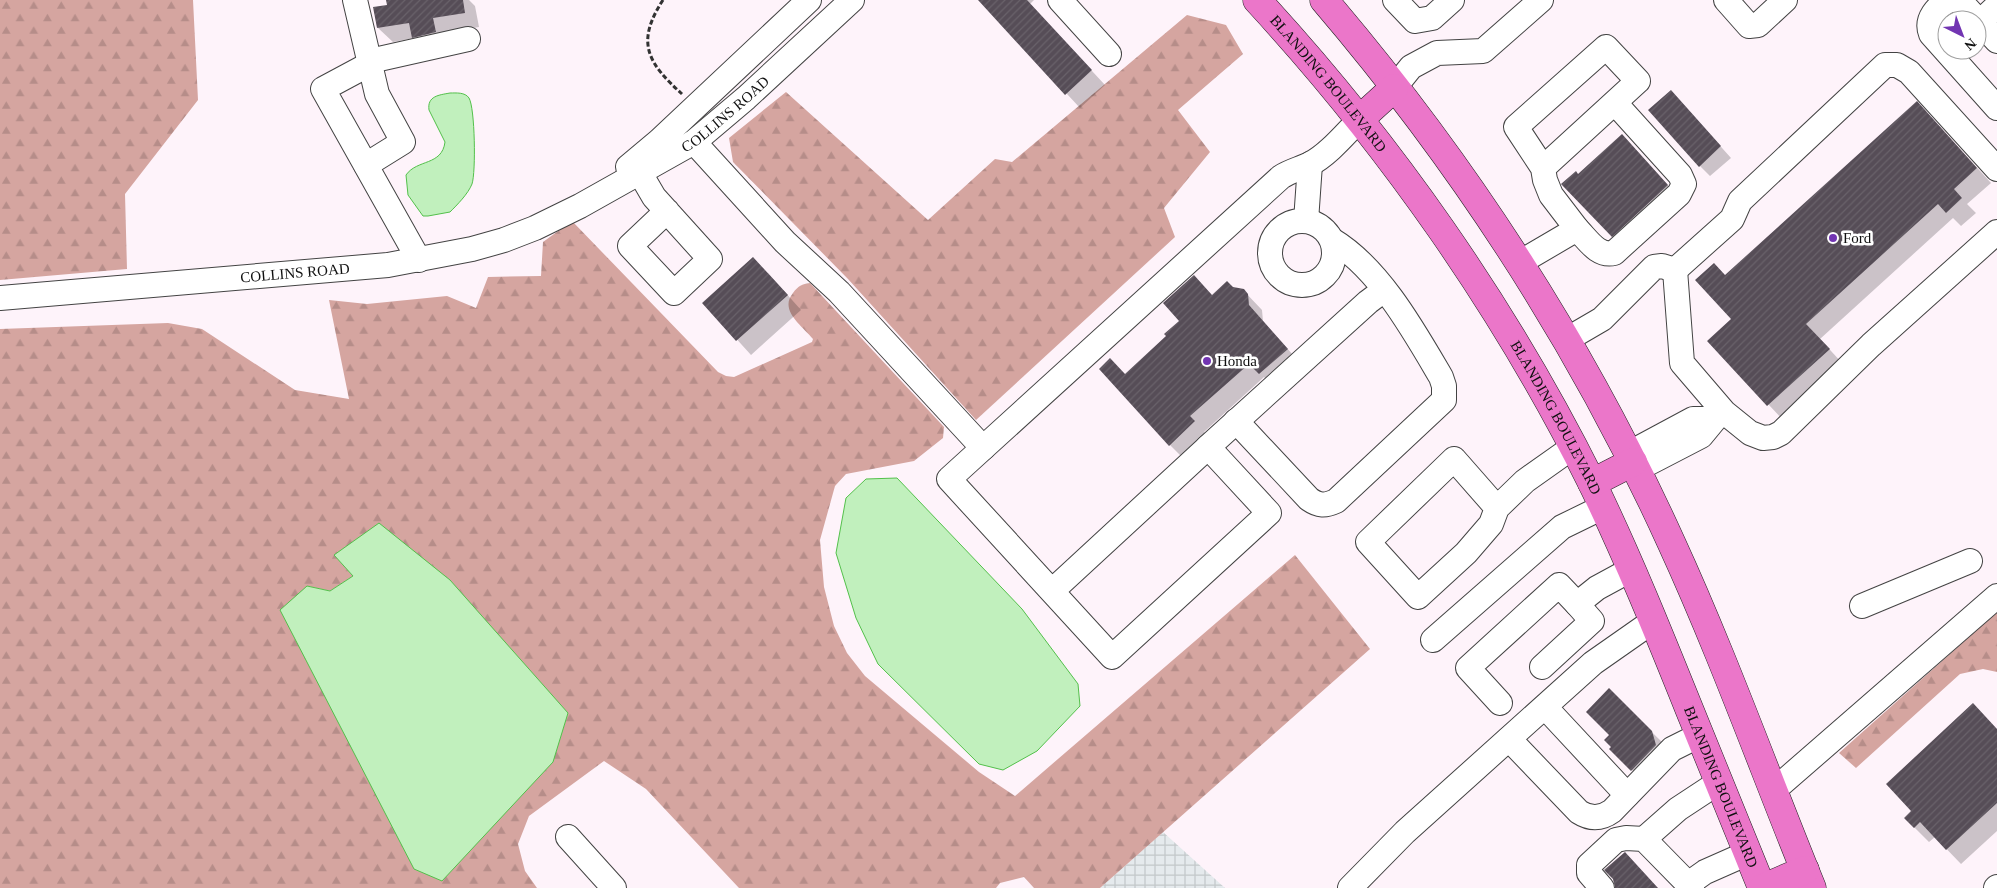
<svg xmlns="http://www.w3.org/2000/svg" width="1997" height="888" viewBox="0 0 1997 888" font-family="Georgia,serif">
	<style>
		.industrial { fill: url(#industrial-grid) }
		.forest { fill: url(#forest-firs); fill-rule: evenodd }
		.water { fill: #c1f0bd; stroke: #53c04b }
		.shadow { fill: #0003 }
		.building { fill: url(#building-hatch) }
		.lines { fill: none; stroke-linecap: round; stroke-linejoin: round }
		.minor-casing { stroke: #434343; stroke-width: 26 }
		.major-casing { stroke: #212121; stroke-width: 29 }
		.path { stroke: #323232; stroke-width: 3; stroke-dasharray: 5 2.5; stroke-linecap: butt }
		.minor { stroke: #fff; stroke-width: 24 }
		.major { stroke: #eb76c9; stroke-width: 28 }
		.poi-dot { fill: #7235b2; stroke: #fff; stroke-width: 2 }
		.labels { text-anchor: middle; stroke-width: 5; stroke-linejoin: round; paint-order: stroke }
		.street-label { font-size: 15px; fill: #101010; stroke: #fff }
		.poi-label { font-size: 15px; fill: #101010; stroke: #fff; text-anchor: start }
	</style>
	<defs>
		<pattern id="industrial-grid" width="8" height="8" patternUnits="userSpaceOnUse" patternTransform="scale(1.25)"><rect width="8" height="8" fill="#e5eaed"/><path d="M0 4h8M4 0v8" fill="none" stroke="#c3c8ca"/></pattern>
		<pattern id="forest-firs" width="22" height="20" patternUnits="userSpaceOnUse" patternTransform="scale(1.25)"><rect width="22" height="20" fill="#d5a5a0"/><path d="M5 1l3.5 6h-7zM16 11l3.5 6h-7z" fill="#b68d89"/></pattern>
		<pattern id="building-hatch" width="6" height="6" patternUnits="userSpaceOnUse" patternTransform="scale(1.25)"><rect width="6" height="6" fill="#564d57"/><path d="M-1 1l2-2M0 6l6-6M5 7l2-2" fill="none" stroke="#69626a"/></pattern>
	</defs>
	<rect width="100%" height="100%" fill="#fef3fa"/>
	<!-- industrial -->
	<path class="industrial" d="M1163,832L1225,888H1100Z"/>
	<!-- forest -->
	<path class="forest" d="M0,0H193L198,100L125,194L127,269L0,280Z
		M1187,15L1226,25L1243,54L1178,110L1210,152L1164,208L1175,237L976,420L848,279L733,162L729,138L786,92L928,220L995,159L1012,162Z
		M572,221L718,372L726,376L734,377L812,342L813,339C801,325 779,310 793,293C798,286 802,284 810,283L944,427L943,438L914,461L846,474L835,486L820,540L824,587L834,626L847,653L865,676L979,772L1015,796L1295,555L1370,649L1100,888H1034L1024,877L1000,883L996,888H739L646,789L604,761L529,816L518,844L525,871L537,888H0V329L168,323L202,329L295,390L349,399L329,300L367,304L447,296L476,308L488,277L541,276L543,242ZM335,555L553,762L307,586L330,591L353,576Z
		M1997,612V672L1983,669L1960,674L1856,768L1839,753Z"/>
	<!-- water -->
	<path class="water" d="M450,93C456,93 465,92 469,98C475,108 476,172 472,184C468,194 457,205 450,212L428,216H423L408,195L406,175C417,159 442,166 445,142L429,110C427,96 439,95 450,93Z
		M897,478L1022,609L1078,684L1080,706L1037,751L1003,770L979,764L878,664L856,618L836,553L846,498L866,479Z
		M379,523L450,580L568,713L553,762L442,881L414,869L280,610L307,586L330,591L353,576L334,555Z"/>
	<!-- shadow -->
	<path class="shadow" d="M388,0H469L475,6L479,27L447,33L427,51L414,38L393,42L378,28L375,8L389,6Z
		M980,0H1034L1030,4L1105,85L1080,108Z
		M1681,102L1731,158L1710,176L1700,166Z
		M1931,117L1991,183L1967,204L1976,213L1961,226L1953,218L1820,339L1843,364L1783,420L1709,341L1733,319L1726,277Z
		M1636,150L1681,200L1627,250L1612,236L1578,175Z
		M768,273L801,310L751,355L704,303Z
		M1233,289L1243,290L1262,310L1263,321L1301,364L1274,388L1264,377L1204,432L1208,437L1184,459L1170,445L1125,375L1213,296Z
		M1609,690L1663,743L1643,781L1611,749L1613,747L1611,735Z
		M1997,729V831L1961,864L1935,837L1929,842L1914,827L1913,811Z"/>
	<!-- building -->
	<path class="building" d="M386,0H463L465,13L433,18L436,32L412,38L409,23L377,28L373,7L387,5Z
		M978,0H1027L1092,70L1065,95Z
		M1671,90L1721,146L1699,167L1648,110Z
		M1917,101L1977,168L1954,189L1962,198L1946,213L1938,204L1806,324L1830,349L1767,406L1707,341L1731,319L1695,280L1714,263L1725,275Z
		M1622,134L1668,185L1612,237L1561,184L1576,171L1578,174Z
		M753,257L788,295L736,341L702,303Z
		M1194,275L1212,295L1227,281L1233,287L1244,289L1248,294L1249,305L1288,349L1259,374L1249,364L1190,416L1195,421L1169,446L1099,369L1110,358L1125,374L1166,336L1164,334L1179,321L1163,303Z
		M1609,688L1652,731L1656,745L1631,771L1609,749L1611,747L1604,740L1609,735L1586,712Z
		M1973,703L1997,729V803L1946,850L1920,822L1914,828L1904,818L1911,811L1886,784Z
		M1625,852L1658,888H1615L1613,879L1604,870Z"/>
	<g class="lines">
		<defs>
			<g id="minor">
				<path d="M355,0L377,94L403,142L366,165"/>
				<path d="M1060,0L1109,54"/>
				<path d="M1395,0L1415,21L1432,18L1452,0"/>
				<path d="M1726,0L1749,26L1758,25L1785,0"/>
				<path d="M1950,0C1937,6 1925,19 1931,34L1997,108"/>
				<path d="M1956,0L1963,4L1997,41"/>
				<path d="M1980,22L1997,6"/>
				<path d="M1394,88L1411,67L1437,53L1483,51L1541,0"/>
				<path d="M694,142L785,242L839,292L983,448"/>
				<path d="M628,167L659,141L809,0"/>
				<path d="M640,173L654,197L710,259L674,293L630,246L667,211"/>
				<circle cx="1302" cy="253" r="32"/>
				<path d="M1306,221L1310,164"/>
				<path d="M1577,229C1588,240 1598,257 1614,253L1679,194L1684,184L1680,175L1615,103"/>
				<path d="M419,260L323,89L379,59L468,39"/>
				<path d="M1519,263L1577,229L1551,195L1545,180L1543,168L1516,127L1606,47L1638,81L1543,168"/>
				<path d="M1675,270L1682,363L1724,412L1750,433L1763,438L1773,437L1781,433L1871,345L1997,232"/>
				<path d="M1675,270L1732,219L1740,201L1885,65H1897L1909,72L1997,169"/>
				<path id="s1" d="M0,298L388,265L472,249L504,240L535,228L580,206L694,142L746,98L852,0"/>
				<path d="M1566,340L1602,319L1654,267L1662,266L1675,270"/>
				<path d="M1693,419H1715L1701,436L1647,464L1633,462L1639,448Z"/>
				<path d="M1236,421L1309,499C1319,506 1325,506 1336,501L1444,400V386L1441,377C1414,331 1379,268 1332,240"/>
				<path d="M1208,447L1368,302L1384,290"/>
				<path d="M1497,508L1491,524L1466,553L1418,597L1368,542L1454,459L1497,508L1525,481L1573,447"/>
				<path d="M1052,591L1208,447L1269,513L1112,657L949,479L1281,177C1290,171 1300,169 1310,164C1328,155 1346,133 1360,119"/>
				<path d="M1862,606L1970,561"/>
				<path d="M1433,640L1562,527L1603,507"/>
				<path d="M1542,667L1592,621L1577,604L1597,588L1632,569"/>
				<path d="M1500,703L1468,668L1559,585L1577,604"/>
				<path d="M1545,707L1627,795"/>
				<path d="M1509,739L1579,812C1590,819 1601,819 1612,811L1672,749L1700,735"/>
				<path d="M1773,791L1997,596"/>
				<path d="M568,837L614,888"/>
				<path d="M1644,839L1678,809L1719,782"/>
				<path d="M1688,884L1705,872L1748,853"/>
				<path d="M1350,888L1405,832L1593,663L1653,621"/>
				<path d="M1602,888L1589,873V865L1616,840L1626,838L1644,839L1692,888"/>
				<path d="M1996,888L1997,887"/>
			</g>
			<g id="major">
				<path id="s2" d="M1257,0C1389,143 1505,308 1592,483C1628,557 1659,634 1690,711C1714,770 1738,829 1762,888"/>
				<path d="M1324,0C1464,164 1582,346 1671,542C1723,655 1765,773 1812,888"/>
				<path d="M1360,119L1394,88"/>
				<path d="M1592,483L1633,462"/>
				<path d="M1763,888L1805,870"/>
			</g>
		</defs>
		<!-- minor casing -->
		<use href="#minor" class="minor-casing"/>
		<!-- major casing -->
		<use href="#major" class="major-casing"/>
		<!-- path -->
		<path class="path" d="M663,0C635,43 648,63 682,94"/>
		<!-- minor -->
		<use href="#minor" class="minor"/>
		<!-- major -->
		<use href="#major" class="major"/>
	</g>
	<!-- markers -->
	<g class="poi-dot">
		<circle cx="1833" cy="238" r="5"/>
		<circle cx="1207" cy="361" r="5"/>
	</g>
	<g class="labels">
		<!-- street labels -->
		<g class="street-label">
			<text dy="5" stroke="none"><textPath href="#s2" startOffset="110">BLANDING BOULEVARD</textPath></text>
			<text dy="5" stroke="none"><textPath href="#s1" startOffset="764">COLLINS ROAD</textPath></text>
			<text dy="5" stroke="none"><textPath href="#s1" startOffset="296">COLLINS ROAD</textPath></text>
			<text dy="5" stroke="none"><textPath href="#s2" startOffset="515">BLANDING BOULEVARD</textPath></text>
			<text dy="5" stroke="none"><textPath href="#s2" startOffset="920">BLANDING BOULEVARD</textPath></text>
		</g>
		<!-- poi labels -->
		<g class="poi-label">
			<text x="1843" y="243">Ford</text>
			<text x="1217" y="366">Honda</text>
		</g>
	</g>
	<!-- north arrow -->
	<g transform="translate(1962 35) rotate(138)"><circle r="24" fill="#ffffff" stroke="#9f9f9f"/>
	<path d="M0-4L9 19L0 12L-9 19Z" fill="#7235b2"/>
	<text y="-8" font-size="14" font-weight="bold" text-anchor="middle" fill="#101010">N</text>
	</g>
</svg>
